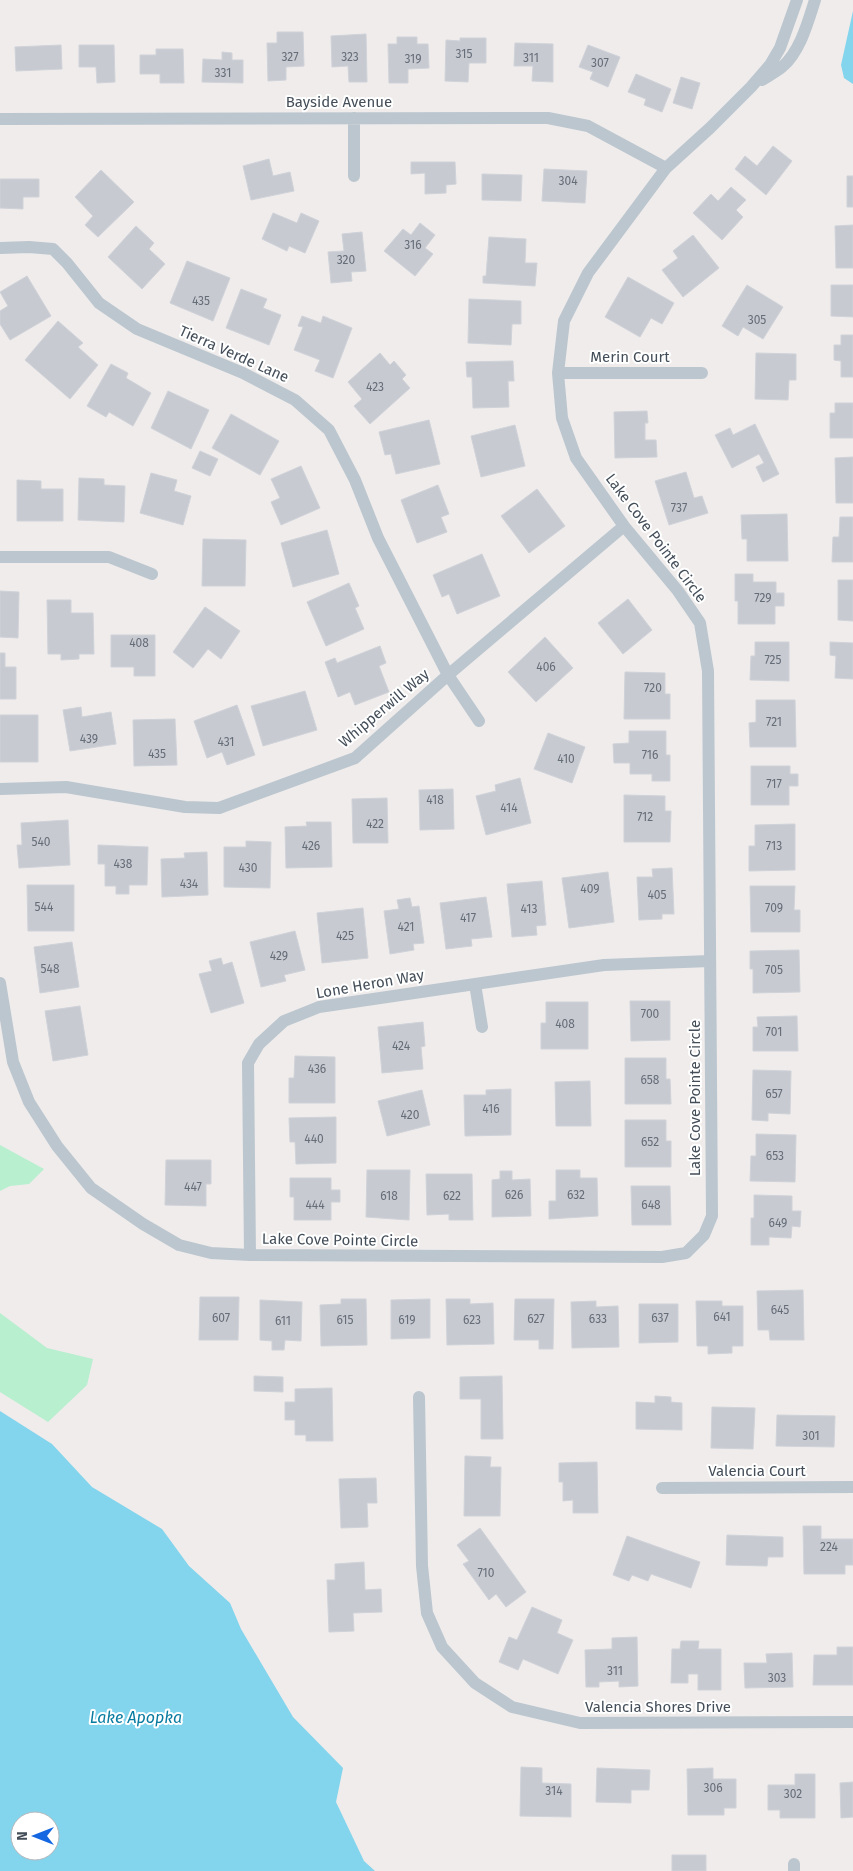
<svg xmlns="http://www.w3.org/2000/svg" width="853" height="1871" viewBox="0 0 853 1871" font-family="'Fira Sans',sans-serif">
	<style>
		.green { fill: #b7efcf }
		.water { fill: #83d4ed; fill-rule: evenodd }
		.building { fill: #c8cad2; stroke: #cfd2d8 }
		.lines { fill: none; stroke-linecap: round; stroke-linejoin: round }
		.minor { stroke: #bcc6cf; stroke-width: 12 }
		.labels { text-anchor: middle; stroke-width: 4; stroke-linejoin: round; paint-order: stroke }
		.number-label { font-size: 12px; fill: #656d77 }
		.street-label { font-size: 15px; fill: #444e59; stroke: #fff }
		.water-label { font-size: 16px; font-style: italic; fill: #087ba0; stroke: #fff }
	</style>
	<rect width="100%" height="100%" fill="#efeceb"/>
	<!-- green -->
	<path class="green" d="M0,1145L44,1169L29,1184L10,1186L0,1191Z
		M0,1313L47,1348L93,1359L87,1385L48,1422L0,1392Z"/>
	<!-- water -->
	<path class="water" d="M853,11V84L844,78L841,65Z
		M0,1411L52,1444L92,1487L162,1529L189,1566L230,1603L241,1629L293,1717L343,1768L336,1802L364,1861L375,1871H0ZM20,1821H50V1851H20Z"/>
	<!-- building -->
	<path class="building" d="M277,32H303L304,66L286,67V80L268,81L267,43H277Z
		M366,34L367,82H349L348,66L332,67L331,36Z
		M397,37H417V44H428L429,68L408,69V83H389L388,44H397Z
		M460,38H486V63H469L468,82L445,81L446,40L460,41Z
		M515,43L553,44V82L532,81L533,66H514Z
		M61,45L62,69L16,71L15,47Z
		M79,45H114L115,82L97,83L96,67H79Z
		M588,45L620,57L608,87L590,79L593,72L579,67Z
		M156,49H183L184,83H160V74H140V55H156Z
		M222,52L232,53V60H243V83L202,82L203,59L222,60Z
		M636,74L671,89L662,112L644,105L646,99L628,92Z
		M681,77L700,83L692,109L673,103Z
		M773,146L792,161L766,195L735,169L745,156L757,166Z
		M269,159L273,176L290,172L294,191L251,200L243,166Z
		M411,162H455L456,184L446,185V193L425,194V173L411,174Z
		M544,169L587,171L585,203L542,201Z
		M101,170L134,202L98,237L85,225L93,216L75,197Z
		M482,174L522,175L521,201L482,200Z
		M847,176H853V207H847Z
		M0,179H39V197H23V209L0,208Z
		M731,187L746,200L736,210L743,217L722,240L693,213L711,194L718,201Z
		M273,213L297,223L301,213L319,221L305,253L289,246L287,251L262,239Z
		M420,223L435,235L425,248L433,254L415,276L384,251L403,229L411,235Z
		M853,225V268H836L835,226Z
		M136,226L154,243L149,249L165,264L142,289L108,257Z
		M362,232L366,271L351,272L352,281L331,283L328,252L344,251L342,234Z
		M693,235L719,268L683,297L662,270L678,258L673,251Z
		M489,237L526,239L525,263H537L535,286L483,283V276H486Z
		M187,261L230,278L213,321L170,303Z
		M27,276L51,316L10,340L0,324V311L8,306L0,292Z
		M628,277L674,303L662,324L651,318L640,337L605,317Z
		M747,285L783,307L763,339L743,327L738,336L722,326Z
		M831,285H853V317L831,316Z
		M241,289L267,299L263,308L281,315L269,345L226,328Z
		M469,299L521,301V324H512L511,345L468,343Z
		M302,316L321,323L323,316L352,328L333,378L315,371L320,360L294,350L303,327L298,326Z
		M58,321L83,343L78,347L98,365L70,399L25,360Z
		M841,335H853V377H841V361L834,360V345H841Z
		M380,353L390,365L394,361L406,375L402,379L410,388L370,424L354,406L362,399L348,382Z
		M756,353L796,354V380H789L788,400L755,399Z
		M513,361L514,381H508L509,407L473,408L472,377H467L466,362Z
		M111,364L128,373L126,378L151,393L133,426L109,412L106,417L87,406Z
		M168,391L209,410L191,449L151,428Z
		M835,403H853V438H830V413H835Z
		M647,411L648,423H645V440H656L657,457L615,458L614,412Z
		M231,414L279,441L260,475L212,448Z
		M429,420L440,464L396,474L391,454L385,455L379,432Z
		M755,424L779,474L763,482L756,467L764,463L759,454L732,468L715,435L730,428L733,435Z
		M515,425L525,466L481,477L471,436Z
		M200,451L218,459L210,476L192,468Z
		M853,457V503H836L835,458Z
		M301,466L320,508L281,525L271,502L280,498L271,479Z
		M686,472L694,498L702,496L708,513L669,525L655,481Z
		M151,473L177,480L174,491L191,496L183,525L140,513Z
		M79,478L104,479V485L125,486L124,522L78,520Z
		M17,480L41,481V489H63V521H17Z
		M438,485L449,514L441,517L447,532L417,543L401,500Z
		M537,489L565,526L529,553L501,516Z
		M787,514L788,561H747V539H742L741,515Z
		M840,517H853V562H832L833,537H839Z
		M327,530L339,574L293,587L281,543Z
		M203,539L246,540L245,586H202Z
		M482,554L500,596L457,614L449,594L442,597L433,575Z
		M735,574H753V582H776V593H784V606H775V624H738V601H735Z
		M838,580H853V621L838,620Z
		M349,583L359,606L355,608L364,629L326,646L307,602Z
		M0,591L19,592L18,638L0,637Z
		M628,599L652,630L623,654L598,623Z
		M47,600H71V613H93L94,654H79V659L61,660V654H48Z
		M205,607L240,631L221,659L208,649L193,668L173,652Z
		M111,635H155V676H134V667H111Z
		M545,637L573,668L536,702L508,672Z
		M755,642H789V681L750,680L751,656H755Z
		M830,642L853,643V679L835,678L836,656L830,655Z
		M380,646L386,663L379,666L389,692L355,705L350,692L338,697L325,662L335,658L337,663Z
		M0,653H5V667H16V699H0Z
		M625,672L665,673V694H670V719H624Z
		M305,691L317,730L263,746L251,706Z
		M756,700H795L796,747H750L749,723L756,722Z
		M237,705L255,755L227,765L222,752L207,758L194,721Z
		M81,707L82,717L111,712L116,744L70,751L63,710Z
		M0,715H38V762H0Z
		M175,719L177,765L134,766L133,720Z
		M629,731H666V755H670V781H652V774H630V763H614L613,744L629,743Z
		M548,733L585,747L572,783L534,769Z
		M751,766H790V774H798V786H789V805H751Z
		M520,778L531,823L486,835L476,796L496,791L495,785Z
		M453,789L454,829L420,830L419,790Z
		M624,795L665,796V811H671L670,842H624Z
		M387,798L388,843H353L352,799Z
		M68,820L70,865L19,868L17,845H22L21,823Z
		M306,822H331L332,867L286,868L285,827L307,826Z
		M795,824V870L749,871V846H755V825Z
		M246,841L271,842L270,888L224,887V847H246Z
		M98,845L148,847L147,885H129V894H116V886H105V864H98Z
		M207,852L208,895L162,897L161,859L185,858L184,853Z
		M672,868L674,914H662V919L639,920L637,877H653L652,869Z
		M608,872L614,922L569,928L562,878Z
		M542,881L546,925L536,926L537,935L512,937L507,884Z
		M27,885H74V931H28Z
		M750,886H795L794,910H800V932H751Z
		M486,897L492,937L471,939L472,946L446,949L440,903Z
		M410,898L412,907L419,906L424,943L413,944L414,950L390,954L384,911L399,909L397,900Z
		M363,908L368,958L322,963L317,913Z
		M295,931L305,970L284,975L286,981L261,987L250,942Z
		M72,942L79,987L40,993L34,947Z
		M799,950L800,992L753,993V969H750V951Z
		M221,958L223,965L232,962L244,1003L211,1013L199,974L212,971L209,961Z
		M630,1001H670V1040L631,1041Z
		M546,1002H588V1049H541V1023H546Z
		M80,1006L88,1055L53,1061L45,1011Z
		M797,1016L798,1051H753V1027H758L757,1017Z
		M423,1022L425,1046L421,1047L423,1069L382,1073L378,1027Z
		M295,1056L335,1057V1103H289V1078H294Z
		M625,1058H666V1079H670L671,1104H625Z
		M753,1070L791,1071L790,1114L768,1113V1121L752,1120Z
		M590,1081L591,1126H556L555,1082Z
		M511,1089V1135L465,1136L464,1095H486V1090Z
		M422,1090L430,1125L387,1136L378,1101Z
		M336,1117V1163L296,1164L295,1142H290L289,1118Z
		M625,1120H666V1141H671V1167H625Z
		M756,1134L796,1135L795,1182L750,1181L751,1156H756Z
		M166,1160H211V1184H206V1206L165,1205Z
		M367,1170H410L409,1220L366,1217Z
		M556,1170H580V1178H597L598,1216L549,1219V1201H556Z
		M500,1171H512V1180L530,1179L531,1216L492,1217V1180L500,1179Z
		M426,1174H472L473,1220H449V1214L427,1215Z
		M290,1178H331V1190H340V1202H331V1220H294V1197H290Z
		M631,1186H670L671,1225H632Z
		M754,1195L792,1196V1211H801L800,1227L792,1226L791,1238L769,1237V1245H751V1218H754Z
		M803,1290L804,1340H770L769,1330H758L757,1291Z
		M200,1297H239L238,1340H199Z
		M341,1299H366L367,1345L321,1346L320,1305L341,1304Z
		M430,1299V1338L391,1339V1300Z
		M446,1299H470V1304L493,1303L494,1344L447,1345Z
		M515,1299H554L553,1349H539V1340H514Z
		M260,1300L302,1302L301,1341L285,1340L284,1350H272V1341L260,1340Z
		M596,1301V1307L618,1306L619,1347L572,1348L571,1302Z
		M696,1301H722V1306H743V1346H732V1353L708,1354V1346H697Z
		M639,1304H678V1342L639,1343Z
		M254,1376L283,1377V1392L254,1391Z
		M502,1376L503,1439H481V1399H460V1377Z
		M332,1388L333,1441H306V1435H295V1420H285V1402H295V1389Z
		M655,1396L671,1397V1402L682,1403V1430L636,1429V1402L655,1403Z
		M712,1407L755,1408L753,1449L711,1448Z
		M777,1415L835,1416L834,1447L776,1446Z
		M465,1456L491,1457L490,1467H501L500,1516H464Z
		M597,1462L598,1513H573V1500L563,1501V1482H559V1463Z
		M376,1478L377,1503H367L368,1527L341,1528L339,1479Z
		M803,1526H821V1539H853V1565H845V1574H804Z
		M480,1528L526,1592L506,1607L496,1594L489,1600L463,1564L469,1561L457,1545Z
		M727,1535L783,1537V1557H768L767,1566L726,1565Z
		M627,1536L700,1562L691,1588L651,1574L648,1581L632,1575L629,1581L613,1575Z
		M364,1562L365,1590L381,1589L382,1612L353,1613L354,1631L329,1632L327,1580H335V1564Z
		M532,1607L562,1620L557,1633L573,1640L558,1674L523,1659L518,1670L499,1662L509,1637L517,1640Z
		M637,1637L638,1686L619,1687V1681L599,1682V1687H586L585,1650L612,1649V1638Z
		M681,1641H699L698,1649H721V1690H698V1674H688V1683H671L672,1649H680Z
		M837,1647H853V1685H813L814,1655H837Z
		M792,1653L793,1687L745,1688L744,1663H767L766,1654Z
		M521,1767L542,1768V1783L571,1784V1817L520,1816Z
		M597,1768L650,1770L649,1790H631V1803L596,1802Z
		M713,1768V1779H736V1808H724V1815H688L687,1769Z
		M795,1774H815V1818H780V1810H768V1785H795Z
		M853,1782V1817L841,1818L840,1783Z
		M672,1855H706V1871H672Z"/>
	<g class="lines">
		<!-- minor -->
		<path class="minor" d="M762,80C768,76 776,72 782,67C800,52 808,22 815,0
			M354,118V176
			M0,119L548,118L588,126L666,168
			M0,248L29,247L53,249L67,263L99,303L137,329L243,373L295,400L329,430L355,480L378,538L448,675L479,721
			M558,373H702
			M0,557H109L152,574
			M0,789L66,787L185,807L219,808L355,758L448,675L624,526
			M0,983L13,1062L29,1102L57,1146L91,1188L143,1224L179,1245L211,1253L250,1255L662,1257L686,1253L704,1235L712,1216L708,671L700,623L678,591L624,526L576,458L562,418L558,373L564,321L588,273L666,168L710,128L751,87L770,65L780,48L797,0
			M475,984L482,1027
			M250,1255L248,1063L259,1044L284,1021L319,1007L604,965L710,961
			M419,1397L422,1566L427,1613L442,1647L475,1683L512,1707L580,1723L853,1722
			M662,1488L853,1487
			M794,1864V1871"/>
	</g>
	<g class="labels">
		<!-- number labels -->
		<g class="number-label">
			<text x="464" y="58">315</text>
			<text x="290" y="61">327</text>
			<text x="350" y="61">323</text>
			<text x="531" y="62">311</text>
			<text x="413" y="63">319</text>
			<text x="600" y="67">307</text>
			<text x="223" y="77">331</text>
			<text x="568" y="185">304</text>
			<text x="413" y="249">316</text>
			<text x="346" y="264">320</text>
			<text x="201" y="305">435</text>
			<text x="757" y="324">305</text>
			<text x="375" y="391">423</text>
			<text x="679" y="512">737</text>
			<text x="763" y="602">729</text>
			<text x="139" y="647">408</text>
			<text x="773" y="664">725</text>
			<text x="546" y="671">406</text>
			<text x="653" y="692">720</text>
			<text x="774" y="726">721</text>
			<text x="89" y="743">439</text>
			<text x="226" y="746">431</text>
			<text x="157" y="758">435</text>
			<text x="650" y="759">716</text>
			<text x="566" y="763">410</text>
			<text x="774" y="788">717</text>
			<text x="435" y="804">418</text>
			<text x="509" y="812">414</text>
			<text x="645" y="821">712</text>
			<text x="375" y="828">422</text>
			<text x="41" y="846">540</text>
			<text x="311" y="850">426</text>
			<text x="774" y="850">713</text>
			<text x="123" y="868">438</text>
			<text x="248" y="872">430</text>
			<text x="189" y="888">434</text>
			<text x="590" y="893">409</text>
			<text x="657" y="899">405</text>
			<text x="44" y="911">544</text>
			<text x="774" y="912">709</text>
			<text x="529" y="913">413</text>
			<text x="468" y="922">417</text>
			<text x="406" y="931">421</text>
			<text x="345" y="940">425</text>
			<text x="279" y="960">429</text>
			<text x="50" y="973">548</text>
			<text x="774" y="974">705</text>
			<text x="650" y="1018">700</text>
			<text x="565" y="1028">408</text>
			<text x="774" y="1036">701</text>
			<text x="401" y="1050">424</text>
			<text x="317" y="1073">436</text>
			<text x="650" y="1084">658</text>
			<text x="774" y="1098">657</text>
			<text x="491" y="1113">416</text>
			<text x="410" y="1119">420</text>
			<text x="314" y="1143">440</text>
			<text x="650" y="1146">652</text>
			<text x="775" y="1160">653</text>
			<text x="193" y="1191">447</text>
			<text x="514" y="1199">626</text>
			<text x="576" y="1199">632</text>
			<text x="389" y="1200">618</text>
			<text x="452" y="1200">622</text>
			<text x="315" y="1209">444</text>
			<text x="651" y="1209">648</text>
			<text x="778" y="1227">649</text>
			<text x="780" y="1314">645</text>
			<text x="722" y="1321">641</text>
			<text x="221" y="1322">607</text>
			<text x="660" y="1322">637</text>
			<text x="536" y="1323">627</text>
			<text x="598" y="1323">633</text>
			<text x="345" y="1324">615</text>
			<text x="407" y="1324">619</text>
			<text x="472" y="1324">623</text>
			<text x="283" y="1325">611</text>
			<text x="811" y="1440">301</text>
			<text x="829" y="1551">224</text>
			<text x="486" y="1577">710</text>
			<text x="615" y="1675">311</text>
			<text x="777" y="1682">303</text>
			<text x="713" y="1792">306</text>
			<text x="554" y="1795">314</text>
			<text x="793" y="1798">302</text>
		</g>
		<!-- street labels -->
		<g class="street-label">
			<text x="339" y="107">Bayside Avenue</text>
			<text transform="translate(234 354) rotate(24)" y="5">Tierra Verde Lane</text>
			<text x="630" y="362">Merin Court</text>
			<text transform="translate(656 538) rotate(53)" y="5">Lake Cove Pointe Circle</text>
			<text transform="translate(384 708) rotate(-40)" y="5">Whipperwill Way</text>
			<text transform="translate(370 984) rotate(-10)" y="5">Lone Heron Way</text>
			<text transform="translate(695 1098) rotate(-90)" y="5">Lake Cove Pointe Circle</text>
			<text transform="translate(340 1240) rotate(1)" y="5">Lake Cove Pointe Circle</text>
			<text x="757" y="1476">Valencia Court</text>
			<text x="658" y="1712">Valencia Shores Drive</text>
		</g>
		<!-- water labels -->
		<g class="water-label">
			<text x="136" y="1723">Lake Apopka</text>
		</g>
	</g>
	<!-- north arrow -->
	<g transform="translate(35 1836) rotate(270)"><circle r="24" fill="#ffffff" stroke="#b4b8bd"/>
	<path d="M0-4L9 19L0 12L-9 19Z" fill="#1467e0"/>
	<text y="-8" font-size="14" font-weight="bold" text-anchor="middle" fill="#444e59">N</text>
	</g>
</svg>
